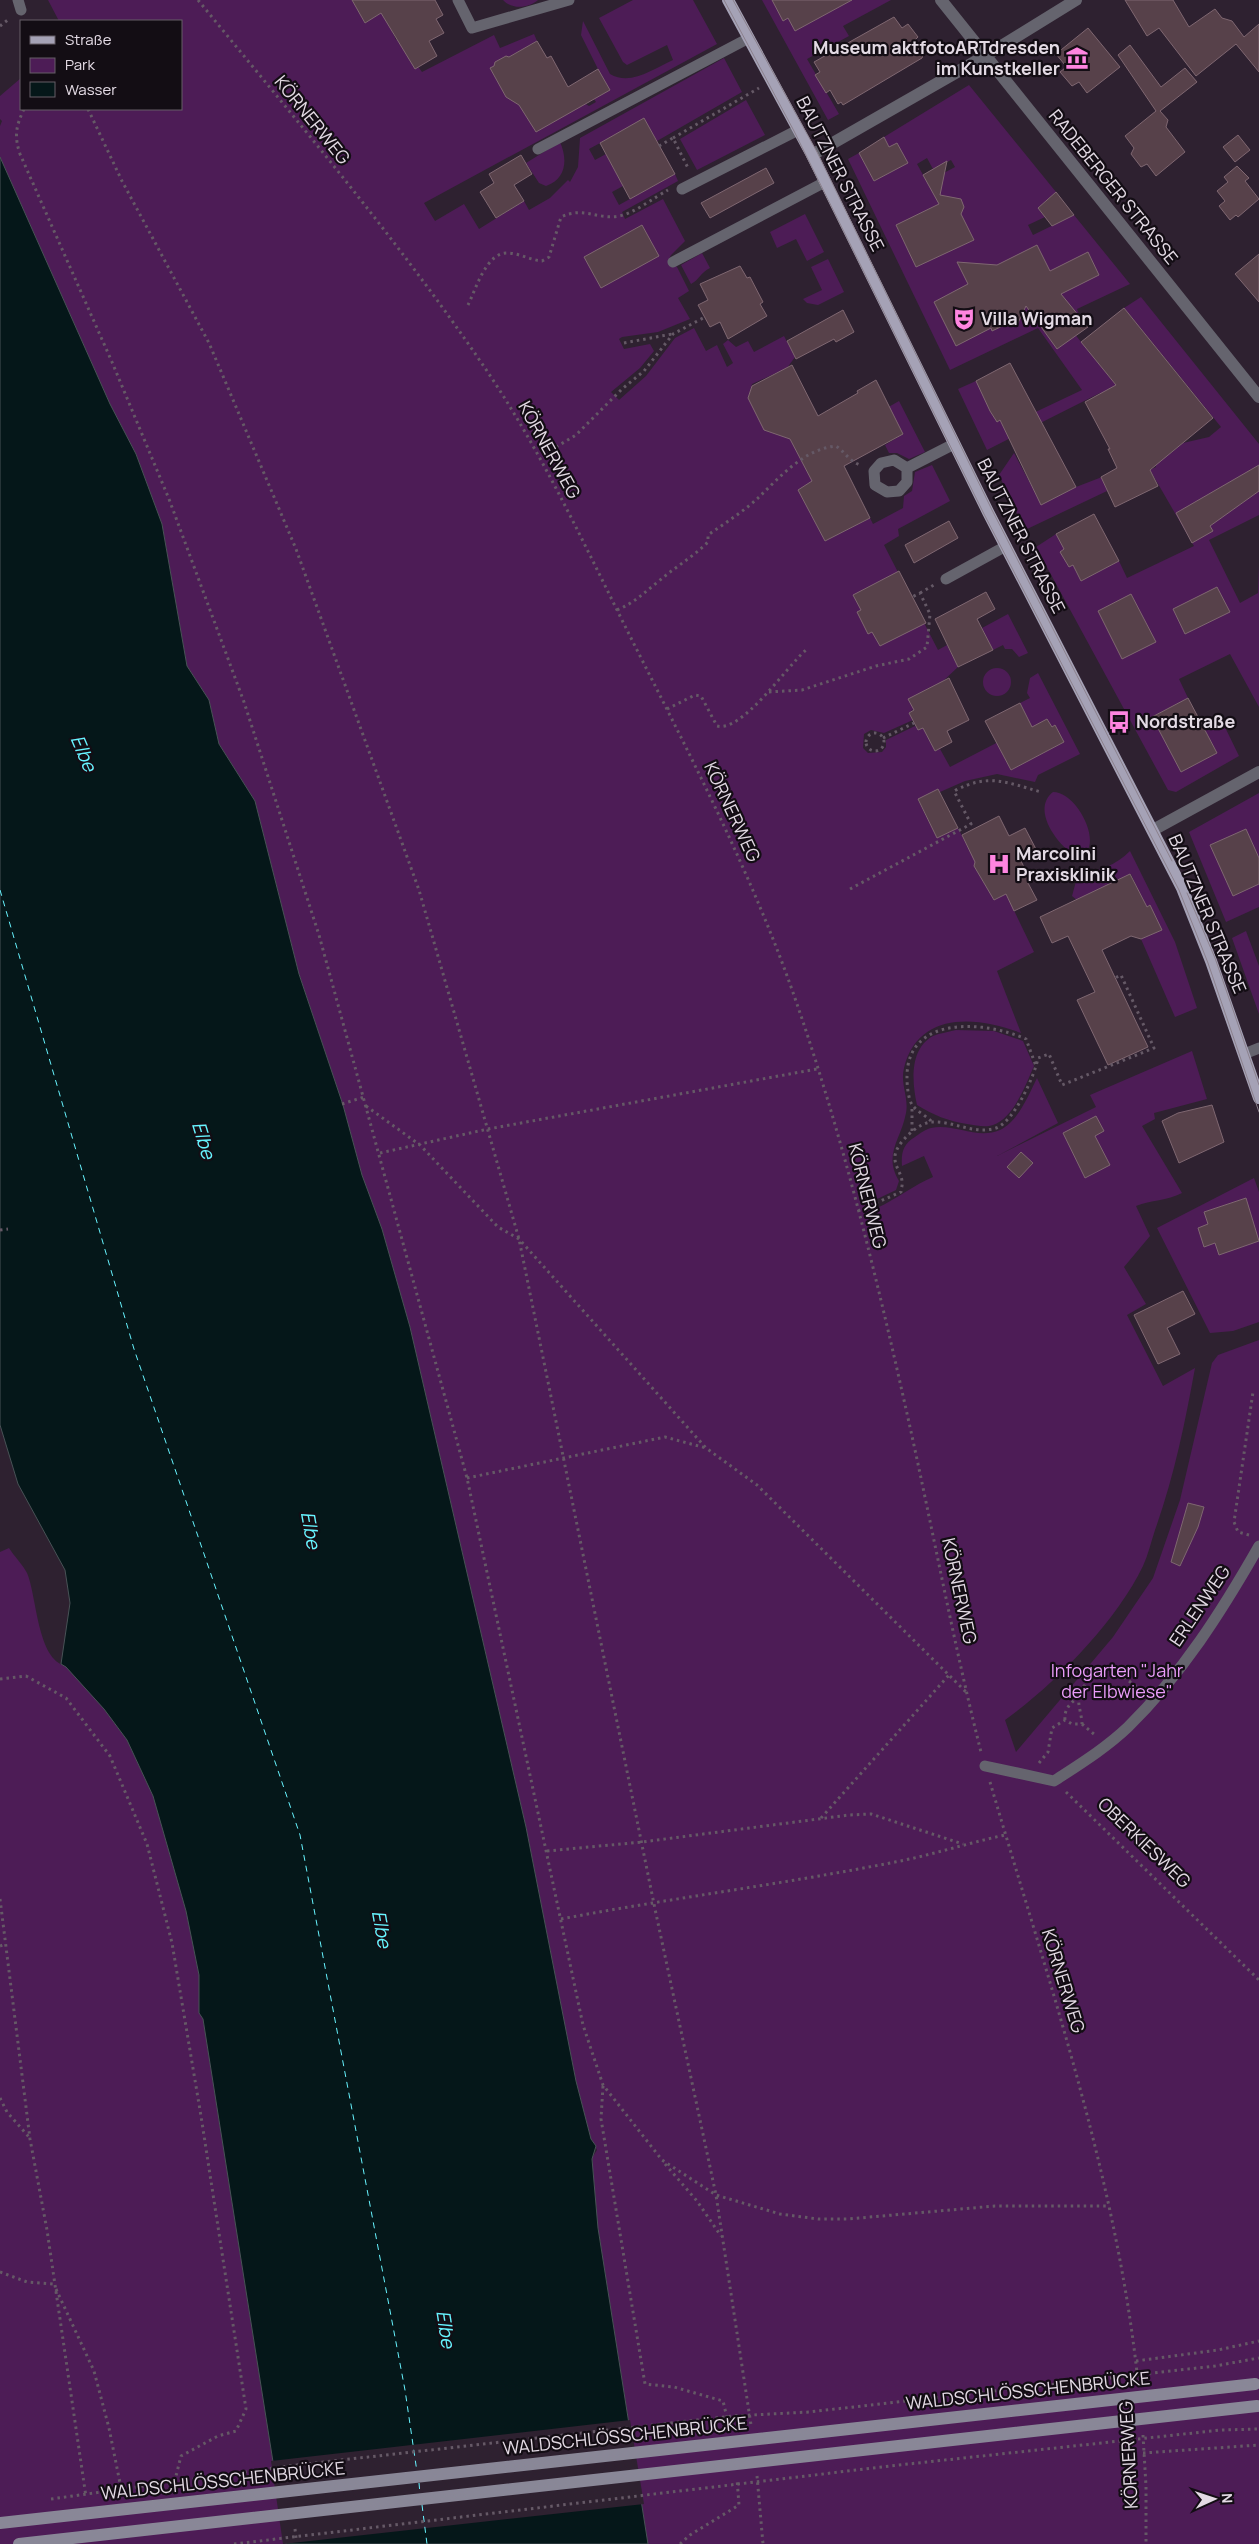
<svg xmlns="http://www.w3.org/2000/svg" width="1259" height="2544" viewBox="0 0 1259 2544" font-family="Manrope,sans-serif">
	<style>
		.green { fill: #4d1c56; fill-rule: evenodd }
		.water { fill: #051719; stroke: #485256 }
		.pier { fill: #2e2130 }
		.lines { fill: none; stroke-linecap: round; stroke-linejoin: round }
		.ferry { stroke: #67f4ff; stroke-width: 1; stroke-dasharray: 6 5; stroke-linecap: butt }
		.building { fill: #57414a; stroke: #7f6771 }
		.path { stroke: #655966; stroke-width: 3; stroke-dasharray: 2.5 4; stroke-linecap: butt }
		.service { stroke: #65646e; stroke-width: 11 }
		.minor { stroke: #65646e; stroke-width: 12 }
		.tertiary { stroke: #65646e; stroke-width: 12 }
		.primary { stroke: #a5a2b6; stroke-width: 12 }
		.tram { stroke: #8b808c; stroke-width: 1 }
		.path-bridge { stroke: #655966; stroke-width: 3; stroke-dasharray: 2.5 4; stroke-linecap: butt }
		.secondary-bridge { stroke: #898797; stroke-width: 12 }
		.labels { text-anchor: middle; stroke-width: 4.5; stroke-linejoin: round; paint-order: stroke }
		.poi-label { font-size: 18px; font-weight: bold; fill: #e3dae4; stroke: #130d14; text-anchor: start }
		.street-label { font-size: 18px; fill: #e3dae4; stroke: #130d14 }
		.park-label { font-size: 18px; fill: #ea9cf9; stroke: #130d14 }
		.water-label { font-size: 19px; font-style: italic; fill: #67f4ff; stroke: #130d14 }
	</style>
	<rect width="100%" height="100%" fill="#2e2130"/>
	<!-- green -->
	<path class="green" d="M48,0H352L365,23L383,12L396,40L398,39L422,72L494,35L500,48L534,34L537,41L509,57L589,106L596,102L594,99L598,69L581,35L583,21L610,74C631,86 653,69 673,60L667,45L627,65L623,62L599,18L633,0H693L717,44L424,203L435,221L464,204L479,229L524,201L529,210L550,198L568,180L570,182L578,167L580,138L724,58L742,92L657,141L644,119L589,149L595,160L606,154L623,186L612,192L619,205L675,174L678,181L622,212L625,219L663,199L685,241L671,255L668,261L677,267L689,291L678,298L690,319L658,332L622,337L619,339L624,349L650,344L654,351L640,368L611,392L619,400L646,376L675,338L694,328L706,351L717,345L727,367L733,363L723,344L728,340L736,347L748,341L754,352L784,336L795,357L787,368L752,384L751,390L843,433L899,401L925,452L909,459L897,453H889L885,445L903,434L894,417L850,441L859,458L799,490L825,541L870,518L873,524L903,508L904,496L912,491L915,472L932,465L950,501L898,529L899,536L884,545L938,650L947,645L958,667L909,713L913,720L884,733L871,730L864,734L863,748L868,753L882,752L886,747V740L915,726L918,730L923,728L935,751L940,749L950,767L1031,725L1020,703L1030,698L1027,693L1030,678L1038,673L1080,754L1038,775L1035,782L997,774L965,781L940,792L938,789L918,800L937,838L958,828L972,855L976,857L974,866L994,900L1006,894L1034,952L997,971L1021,1033C977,1016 918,1011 904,1068C900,1084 909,1098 906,1113C901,1140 883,1154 899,1181L896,1190L875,1200L877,1208C898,1198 914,1185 933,1177L924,1156L902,1166C901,1153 903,1144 915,1137C919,1134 926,1129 931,1128C954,1123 977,1140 1000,1130C1018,1122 1029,1094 1037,1078L1058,1123L997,1156L1096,1107L1090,1095L1192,1051L1207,1099L1154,1113L1155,1119L1142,1126L1182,1193C1167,1201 1151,1200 1136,1206L1150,1236L1124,1267L1146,1304L1127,1315L1163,1386L1195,1368C1185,1423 1174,1477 1155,1530C1151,1542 1148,1555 1143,1566C1116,1622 1055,1684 1005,1720L1016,1752L1113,1637L1153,1578L1180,1500L1212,1363L1218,1355L1259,1340V2544H648L598,2228L592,2158L597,2150L591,2139L576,2081L526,1827L410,1327L382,1229L362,1175L343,1105L299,974L255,801L219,744L209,700L187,666L162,524L136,454L110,404L0,157V126L2,121L0,119V96L21,78V109H181V21H59ZM1047,719L1052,727L1055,725L1064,742L1011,770L1002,753L1035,726Z
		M503,0H538C529,8 512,10 503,0Z
		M762,0H891L843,26L849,36L807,59L839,114L828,120Z
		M969,85L1056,192L1038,208L1045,217L1028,225L1033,235L1074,215L1130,284L1077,309L1080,317L1069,327L1171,453L1183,443L1209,437L1221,427L1124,308L1141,297L1259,444V515L1209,540L1240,603L1258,593L1259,565V707L1230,654L1179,679L1188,698L1152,717L1181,771L1217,753L1205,730L1222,721L1239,756L1176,792L1168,790L1036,547L1056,534L1064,549L1061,552L1069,567L1073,565L1081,581L1119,561L1127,578L1194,546L1150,470L1156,467L1154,462L1125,440L1100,393L987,450L958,389L976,381L1004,427L1082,390L1038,328L950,370L848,159L859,153L874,181L900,167L884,137ZM927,158L933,169L951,160L955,167L927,182L917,164Z
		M746,100L765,135L697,170L680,139Z
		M560,142C568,160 566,179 546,186L539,183L526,163Z
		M805,214L824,252L807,261L796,239L777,248L770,232Z
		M702,253L710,268C701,272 699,280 691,284L681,265Z
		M828,259L844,292L818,305L807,303L803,299L822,290L811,267Z
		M1014,453L1041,504L1076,487L1102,477L1107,491L1025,530L999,475Z
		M1008,614L1028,653L1019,657L1012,649H1005L1003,645L993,650L982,628Z
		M983 682a14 14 0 1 1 28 0a14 14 0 1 1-28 0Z
		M1053,792C1079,792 1107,852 1077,857C1059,847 1030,810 1053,792Z
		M1259,793V907L1226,922L1189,832Z
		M1130,851L1175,942L1197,1008L1175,1017L1141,939L1161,929L1150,905L1084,936L1139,892L1131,874L1078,901L1072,896L1078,874C1098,872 1116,865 1130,851Z
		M1246,931L1259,966V1014L1232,938Z
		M956,1030L994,1031L1023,1041L1034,1066C1026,1084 1014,1118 993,1125C985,1128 976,1125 967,1124C948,1121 933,1115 917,1105C912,1083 909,1049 933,1036C940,1033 949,1032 956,1030Z
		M1254,1178L1259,1192V1322L1233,1331L1210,1333L1157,1228Z
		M9,1548C14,1556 23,1565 27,1573C37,1596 37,1660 66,1666L104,1709L127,1740L153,1796L186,1911L199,1975V2013L203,2019L286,2544H0V1552Z"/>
	<!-- water -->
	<path class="water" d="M0,157L110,404L136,454L162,524L187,666L209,700L219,744L255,801L299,974L343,1105L362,1175L382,1229L410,1327L526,1827L576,2081L591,2139L596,2146L592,2159L598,2228L648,2544H286L203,2019L199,2013V1975L186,1911L153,1796L127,1740L104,1709L66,1667L61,1664L70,1603L65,1570L18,1484L0,1425Z"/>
	<!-- pier -->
	<path class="pier" d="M630,2420L644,2504L283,2544L271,2461Z"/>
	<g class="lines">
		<!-- ferry -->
		<path class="ferry" d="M0,890L134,1349L300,1835L405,2390L417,2472
			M419,2483L420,2494
			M422,2505L427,2544"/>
	</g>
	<!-- building -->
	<path class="building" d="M352,0H435L443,15L436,19L444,33L429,41L437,56L415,69L381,13L365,23Z
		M772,0H852L795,31L788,18L783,21Z
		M1125,0H1173L1189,27L1215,9L1222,18L1232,21L1244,37L1259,24V72L1236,44L1196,76L1159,28L1147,36Z
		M894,17L902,28L908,24L918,37L913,42L923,55L922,58L843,105L841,102L838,104L830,90L826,93L815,75L820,72L814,62Z
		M1088,28L1120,67L1087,93L1079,82L1072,86L1060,72L1065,68V65L1056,54Z
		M537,41L547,58L551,56L568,87L598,69L610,90L536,132L519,105L506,97L490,68L494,66L495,62L506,56L509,57Z
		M1130,45L1161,87L1185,68L1197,82L1160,111L1168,120L1166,127L1185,152L1156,176L1147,164L1141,167L1131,154L1134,148L1125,136L1156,111L1118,55Z
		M644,118L675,174L630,199L600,143Z
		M1238,135L1250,150L1235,162L1223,147Z
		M884,137L889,147L897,143L908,163L874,181L859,153Z
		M521,155L532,174L514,185L524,201L496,218L480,192L494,183L489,174Z
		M947,161L940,195L961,199L964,207L961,214L974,240L916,267L896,225L939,204L923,175Z
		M1237,166L1249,178L1245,181L1259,199L1238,217L1236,215L1230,220L1219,206L1225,201L1217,191L1228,182L1224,177Z
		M766,168L774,183L710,218L701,203Z
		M1056,192L1074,215L1052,226L1038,208Z
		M642,225L659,256L601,288L584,257Z
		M1037,245L1050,271L1088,252L1099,275L1061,294L1088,327L1057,349L1026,306L1017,325L1009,323L992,331L991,328L956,346L934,302L968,284L957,262L997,265Z
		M1259,254V302L1235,274Z
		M740,266L747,278L750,277L763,302L760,304L767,316L728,339L720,322L710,327L698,305L708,300L700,284Z
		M1124,308L1213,418L1150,470L1158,486L1115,507L1101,477L1117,468L1108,449H1110L1085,402L1116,385L1081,342Z
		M843,310L854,332L836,342L834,339L796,359L787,341Z
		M1010,363L1076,487L1041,505L1000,420L997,422L990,411L976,381Z
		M792,365L818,416L858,393L857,391L876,380L903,434L844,466L870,518L825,541L798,490L812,481L790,439L764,430L748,398L752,386Z
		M1259,465V491L1210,526L1213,531L1192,543L1176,513Z
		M1094,514L1119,561L1081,581L1073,565L1069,567L1060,552L1064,549L1056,534Z
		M949,521L958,538L914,563L905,545Z
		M899,571L926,623L880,646L872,632L868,634L857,612L861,610L853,595Z
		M1217,587L1230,612L1185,634L1173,609Z
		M986,592L995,609L977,619L993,650L958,667L935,619Z
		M1131,594L1156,642L1122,659L1098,611Z
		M949,678L969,720L947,731L952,742L935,751L923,728L918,730L909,713L914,710L908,699Z
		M1188,698L1217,753L1181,772L1152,717Z
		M1020,703L1032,727L1047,719L1052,727L1055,725L1064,742L1011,770L985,721Z
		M938,789L958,828L937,838L918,799Z
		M999,816L1009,836L1025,828L1038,853L1021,861L1031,881L1028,883L1037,900L1014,911L1006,894L994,900L974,866L975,862L962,835Z
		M1246,829L1259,858V884L1233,896L1210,845Z
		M1130,874L1147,907L1150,905L1162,930L1141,939L1131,936L1102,950L1148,1047L1108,1065L1077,1000L1095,992L1068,936L1052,943L1040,917Z
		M1212,1105L1224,1142L1179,1163L1162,1121L1178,1113Z
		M1096,1116L1104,1131L1095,1136L1110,1165L1085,1178L1063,1133Z
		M1021,1152L1033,1163L1019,1178L1007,1167Z
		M1246,1198L1259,1241L1219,1255L1215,1243L1204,1247L1198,1228L1208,1224L1204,1212Z
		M1183,1291L1195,1314L1167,1328L1180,1354L1158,1364L1134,1315Z
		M1188,1503L1204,1507L1198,1527L1180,1566L1171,1562Z"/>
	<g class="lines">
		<!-- path -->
		<path class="path" d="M198,0C297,121 399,241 487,371C545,457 588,553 635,646C691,757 748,867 790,984C841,1128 877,1278 910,1427C934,1536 954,1645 981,1752
			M0,26L9,19
			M24,109C16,126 14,136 20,154L112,362L169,499L244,702L319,935L467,1478L583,2025L603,2085L662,2160L716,2195L780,2214L818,2219H848L995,2206H1107
			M88,109L122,181L209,343L296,549L419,890L519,1239L655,1909L716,2195L751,2425
			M673,138L759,88
			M659,146L673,138L689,170
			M468,305C476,289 486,253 507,253C519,253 530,260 542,261L549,257L561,217C584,206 597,220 619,216C633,214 655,197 668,190
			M624,343L672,334
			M556,447L576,435L622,389L644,371L673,334L705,317
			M920,593L934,585
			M617,610C634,603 645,592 659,581C675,567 693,557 708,542V535C725,523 743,512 758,498C780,477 804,449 836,446C845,452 849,461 860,465
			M769,692L802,690L876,666L909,659L927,647L930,614L920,593L912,597
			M667,709L695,695L701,696L717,726C742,733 787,666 806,650
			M866 742a9 9 0 1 1 18 0a9 9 0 1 1-18 0Z
			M883,738L914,723
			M850,889L971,824L954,791C989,773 1005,782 1041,792
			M342,1104L364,1097
			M366,1106L420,1145L498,1227L519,1239L706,1448L757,1485L966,1692
			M931,1121C926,1116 918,1112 913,1106C908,1100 907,1085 907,1077C907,1014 986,1021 1026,1039L1036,1066
			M912,1131V1107
			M380,1153L488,1129L817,1069
			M858,1211L901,1192C901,1189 903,1184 902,1181C901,1172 894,1166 895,1156C896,1143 919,1122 932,1122C954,1121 974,1135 996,1128C1014,1122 1035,1075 1038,1058L1049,1054L1062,1085L1154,1048L1121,975L1115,978
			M0,1230L8,1229
			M467,1478L665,1437L706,1448
			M1249,1535L1238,1532L1234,1522L1253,1392
			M0,1679L26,1676L66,1698L110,1756L147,1844L172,1943L201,2116L246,2409L236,2431L218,2436L181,2456L173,2488
			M1065,1720C1064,1709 1070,1704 1078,1697
			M1082,1724L1095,1735
			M1039,1763L1048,1752L1052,1728L1065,1720L1072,1724H1082C1082,1716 1077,1702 1079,1695C1082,1685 1093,1679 1098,1669L1112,1668L1142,1691
			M990,1782C1047,1977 1117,2179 1138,2382
			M1066,1792L1259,1980
			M821,1818L949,1675
			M547,1851L642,1842L849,1815L871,1814L963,1844
			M0,1899L30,2139L47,2230L86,2497
			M561,1919C672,1898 784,1884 895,1862C932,1855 968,1843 1005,1835
			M0,1946L5,1944
			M603,2086L601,2119L645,2384L674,2387L723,2401L729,2426
			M0,2098L7,2112L29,2137
			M665,2164L697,2201L721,2236
			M0,2272L27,2282L54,2284
			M56,2289L94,2371L109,2428L122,2493
			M1136,2361L1218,2350L1259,2341
			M617,2430L619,2439
			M1143,2435L1146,2486V2544
			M1143,2453L1259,2445
			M288,2466L289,2475
			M757,2476L763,2544
			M295,2529L296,2538
			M680,2544L690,2535L739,2505L737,2479"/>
		<!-- service -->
		<path class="service" d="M18,0L21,10
			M458,0L472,28L569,0
			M538,149L749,38
			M682,189L798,130
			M673,262L825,182
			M907,468L894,460L881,463L874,471L875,485L887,492L899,491L907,482V468L954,444
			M946,579L1006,546
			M1244,1054L1259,1048
			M985,1766L1054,1781C1080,1764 1106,1748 1128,1727C1182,1674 1222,1611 1259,1546"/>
		<!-- minor -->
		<path class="minor" d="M1153,830L1259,772"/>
		<!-- tertiary -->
		<path class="tertiary" d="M941,0L1259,397
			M812,155L985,56L1076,0"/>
		<!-- primary -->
		<path class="primary" d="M728,0L812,155L988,512L1182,888L1211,961L1259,1098"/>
		<!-- tram -->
		<path class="tram" d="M724,0L794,131L984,514L1179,890L1208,963L1259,1112
			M733,0L817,152L992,510L1172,861
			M1187,893L1215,958L1259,1085"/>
		<!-- path-bridge -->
		<path class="path-bridge" d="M51,2499L288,2466L733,2416L809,2412L1215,2366L1259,2358
			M234,2544L890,2466L1221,2430L1259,2429"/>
		<!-- secondary-bridge -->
		<path class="secondary-bridge" d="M0,2523L1255,2384
			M19,2544L1257,2406"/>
	</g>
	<!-- icons -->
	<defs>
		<symbol id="museum-bare" viewBox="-9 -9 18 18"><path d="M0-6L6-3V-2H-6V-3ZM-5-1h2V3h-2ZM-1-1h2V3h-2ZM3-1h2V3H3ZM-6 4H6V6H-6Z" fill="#fe85e0" stroke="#130d14" stroke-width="2.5" paint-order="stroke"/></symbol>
		<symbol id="theatre-bare" viewBox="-9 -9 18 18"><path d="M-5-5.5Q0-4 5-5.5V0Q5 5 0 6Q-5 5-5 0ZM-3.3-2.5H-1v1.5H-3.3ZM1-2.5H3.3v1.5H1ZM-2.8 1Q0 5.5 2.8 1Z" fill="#fe85e0" stroke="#130d14" stroke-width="2.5" paint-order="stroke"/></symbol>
		<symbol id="bus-bare" viewBox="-9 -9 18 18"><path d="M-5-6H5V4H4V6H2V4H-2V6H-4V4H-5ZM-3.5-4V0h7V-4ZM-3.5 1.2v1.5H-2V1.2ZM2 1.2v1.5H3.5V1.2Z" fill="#fe85e0" stroke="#130d14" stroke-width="2.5" paint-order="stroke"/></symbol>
		<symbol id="hospital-bare" viewBox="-9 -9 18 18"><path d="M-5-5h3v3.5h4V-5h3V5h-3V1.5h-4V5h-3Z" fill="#fe85e0" stroke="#130d14" stroke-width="2.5" paint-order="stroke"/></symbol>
	</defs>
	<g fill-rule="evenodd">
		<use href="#museum-bare" x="1061" y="42" width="32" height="32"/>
		<use href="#theatre-bare" x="948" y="303" width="32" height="32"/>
		<use href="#bus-bare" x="1103" y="706" width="32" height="32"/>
		<use href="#hospital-bare" x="983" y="848" width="32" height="32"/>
	</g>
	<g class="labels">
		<!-- poi labels -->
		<g class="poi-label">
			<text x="1060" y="54" text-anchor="end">Museum aktfotoARTdresden<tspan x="1060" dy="21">im Kunstkeller</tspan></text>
			<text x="981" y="325">Villa Wigman</text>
			<text x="1136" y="728">Nordstraße</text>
			<text x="1016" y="860">Marcolini<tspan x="1016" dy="21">Praxisklinik</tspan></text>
		</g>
		<!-- street labels -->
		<g class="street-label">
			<text transform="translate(312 120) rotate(51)" y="6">KÖRNERWEG</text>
			<text transform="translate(840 174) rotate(63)" y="6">BAUTZNER STRASSE</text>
			<text transform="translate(1113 187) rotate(51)" y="6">RADEBERGER STRASSE</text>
			<text transform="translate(549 450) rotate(61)" y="6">KÖRNERWEG</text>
			<text transform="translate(1021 536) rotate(63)" y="6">BAUTZNER STRASSE</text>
			<text transform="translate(732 812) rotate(65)" y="6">KÖRNERWEG</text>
			<text transform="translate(1207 914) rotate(67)" y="6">BAUTZNER STRASSE</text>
			<text transform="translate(867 1196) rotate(76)" y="6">KÖRNERWEG</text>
			<text transform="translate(959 1591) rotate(78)" y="6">KÖRNERWEG</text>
			<text transform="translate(1200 1606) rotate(-56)" y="6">ERLENWEG</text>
			<text transform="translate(1144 1843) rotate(44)" y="6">OBERKIESWEG</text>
			<text transform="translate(1063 1981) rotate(73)" y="6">KÖRNERWEG</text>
			<text transform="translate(1028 2391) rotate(-6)" y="6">WALDSCHLÖSSCHENBRÜCKE</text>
			<text transform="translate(625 2436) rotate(-6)" y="6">WALDSCHLÖSSCHENBRÜCKE</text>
			<text transform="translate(1129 2455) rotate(-93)" y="6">KÖRNERWEG</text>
			<text transform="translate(223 2481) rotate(-6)" y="6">WALDSCHLÖSSCHENBRÜCKE</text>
		</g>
		<!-- park labels -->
		<g class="park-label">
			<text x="1117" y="1677">Infogarten "Jahr<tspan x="1117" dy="21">der Elbwiese"</tspan></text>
		</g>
		<!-- water labels -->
		<g class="water-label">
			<text transform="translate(84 753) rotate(67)" y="7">Elbe</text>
			<text transform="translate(204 1140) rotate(73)" y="7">Elbe</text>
			<text transform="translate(311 1530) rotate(80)" y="7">Elbe</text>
			<text transform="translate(382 1929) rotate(80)" y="7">Elbe</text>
			<text transform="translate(446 2329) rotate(81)" y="7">Elbe</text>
		</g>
	</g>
	<!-- legend -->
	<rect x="20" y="20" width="162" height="90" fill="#130d14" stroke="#665f67"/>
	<rect x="30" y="36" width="25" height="8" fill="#a5a2b6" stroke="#665f67"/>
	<text x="65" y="45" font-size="15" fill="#e3dae4">Straße</text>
	<rect x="30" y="58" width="25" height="15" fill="#4d1c56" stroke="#665f67"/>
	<text x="65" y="70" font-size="15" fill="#e3dae4">Park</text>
	<rect x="30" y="82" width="25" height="15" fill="#051719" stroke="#665f67"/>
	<text x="65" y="95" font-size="15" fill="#e3dae4">Wasser</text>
	<!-- north arrow -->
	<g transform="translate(1214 2499) rotate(87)" stroke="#130d14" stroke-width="4" paint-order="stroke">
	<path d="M0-4L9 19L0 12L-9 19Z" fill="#e3dae4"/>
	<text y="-8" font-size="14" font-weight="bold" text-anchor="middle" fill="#e3dae4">N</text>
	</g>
</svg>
